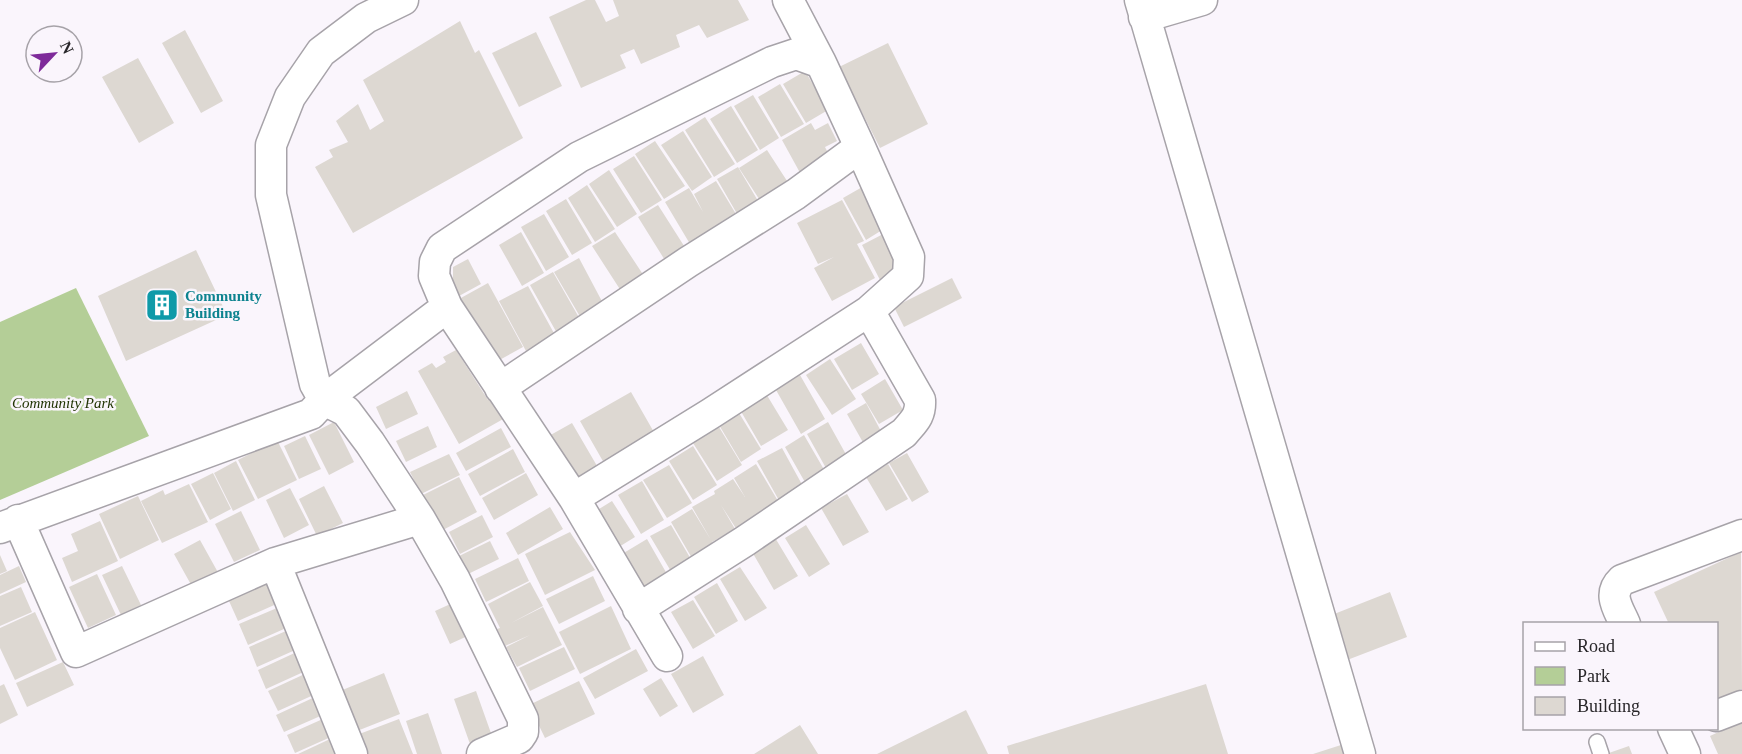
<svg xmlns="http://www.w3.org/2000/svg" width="1742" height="754" viewBox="0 0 1742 754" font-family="'Times New Roman',serif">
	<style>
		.green { fill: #b4ce97 }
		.building { fill: #ddd8d2 }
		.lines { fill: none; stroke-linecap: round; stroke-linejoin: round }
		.lane-casing { stroke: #a7a3a9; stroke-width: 18 }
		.street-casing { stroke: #a7a3a9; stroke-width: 33 }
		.lane { stroke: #fff; stroke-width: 15 }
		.street { stroke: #fff; stroke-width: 30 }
		.labels { text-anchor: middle; stroke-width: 5; stroke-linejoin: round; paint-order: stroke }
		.culture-label { font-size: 15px; font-weight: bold; fill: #0d838f; stroke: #faf5fc; text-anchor: start }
		.park-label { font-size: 15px; font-style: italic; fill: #213404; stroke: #faf5fc }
	</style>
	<rect width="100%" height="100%" fill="#faf5fc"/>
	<!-- green -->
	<path class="green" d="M76,288L149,436L0,500V322Z"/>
	<!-- building -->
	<path class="building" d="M586,0H595L606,22L619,16L613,0H738L749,20L707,38L699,25L676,35L680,47L641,64L634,49L620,55L626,68L581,88L549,17Z
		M460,21L475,53L479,50L523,138L353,233L315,167L333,157L329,150L348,142L336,121L358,104L370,130L384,121L363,80Z
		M185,30L223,101L201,113L162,43Z
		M536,32L562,86L519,107L492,53Z
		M888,43L928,124L880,148L839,67Z
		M138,58L174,123L139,143L102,77Z
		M805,71L828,110L806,123L783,84Z
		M780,84L804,124L781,137L758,97Z
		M753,95L779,138L760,150L734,106Z
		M731,106L758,150L737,163L710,119Z
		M705,117L735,164L714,177L685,130Z
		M811,123L815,130L828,123L837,141L825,147L833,163L804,180L782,140Z
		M683,131L712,177L692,191L661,145Z
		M655,141L685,186L664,199L635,154Z
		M767,150L789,184L761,202L739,168Z
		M634,156L662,200L641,213L613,169Z
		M738,167L761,206L740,219L717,179Z
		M609,170L637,214L617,227L589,184Z
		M716,181L739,219L690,244L665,202L689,188L703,212L694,194Z
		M587,185L615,229L595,242L568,198Z
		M864,186L887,227L866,240L843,198Z
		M566,199L592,243L572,255L546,211Z
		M842,200L864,241L857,244L875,278L832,301L814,268L834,257L818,264L797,223Z
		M658,205L686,249L666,262L638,217Z
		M544,214L569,257L546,271L521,227Z
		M521,232L544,273L522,286L499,245Z
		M615,232L646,279L623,294L592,246Z
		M887,232L905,266L880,280L862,245Z
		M196,250L227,315L126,361L98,296Z
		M579,258L605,307L582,320L554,272Z
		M468,259L481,284L459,296L453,284V267Z
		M553,272L581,321L558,335L530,285Z
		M952,278L962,298L904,327L894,307Z
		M488,283L523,347L494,363L459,299Z
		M528,286L555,335L526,351L499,301Z
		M861,343L879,374L852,390L834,359Z
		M456,350L488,400L493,397L505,418L459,444L418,371L432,363L436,368L446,362L443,357Z
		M830,359L856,399L832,415L806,375Z
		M800,375L825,419L801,434L776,390Z
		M885,379L903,410L879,424L861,394Z
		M407,391L418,414L386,429L376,407Z
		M631,392L655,434L604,463L580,421Z
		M765,392L788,430L761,446L739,408Z
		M866,403L883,435L865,446L847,414Z
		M739,413L761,449L741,462L719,425Z
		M334,422L354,462L329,475L309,435Z
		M828,422L848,458L827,470L807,434Z
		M572,423L600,471L575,486L547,437Z
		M428,426L437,447L406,462L396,441Z
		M719,427L742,465L717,481L693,443Z
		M501,428L511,447L466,471L456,453Z
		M804,435L826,473L806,484L785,447Z
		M305,436L321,469L299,479L284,446Z
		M277,440L297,480L258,499L238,460Z
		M693,446L717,485L693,500L669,461Z
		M782,448L805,490L781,504L757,461Z
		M513,449L525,472L480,496L468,474Z
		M907,453L929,492L912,502L889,463Z
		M449,454L460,475L421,494L410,472Z
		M236,461L255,500L233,511L214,473Z
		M756,464L778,501L755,515L757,518L737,530L721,505L735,529L712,542L714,547L693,560L671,522L692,509L711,540L692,507L715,494L714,491L733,479L745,497L734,478Z
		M888,464L908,499L886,511L866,477Z
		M669,465L692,503L667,518L643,480Z
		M213,473L231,509L210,520L191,484Z
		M526,473L538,495L494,520L482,498Z
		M459,477L477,512L441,531L423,495Z
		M642,481L664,520L641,534L618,495Z
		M189,484L208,522L162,543L141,501L163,490L165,495Z
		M324,486L343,523L317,536L299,499Z
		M290,488L309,525L284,538L266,500Z
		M847,494L869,532L843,546L821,508Z
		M138,496L159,540L120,559L99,514Z
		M612,501L635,537L614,550L591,514Z
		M550,507L563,529L518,555L506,533Z
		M241,511L260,550L234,562L215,524Z
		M482,515L493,537L460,554L449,532Z
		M100,521L118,561L72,582L62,558L78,551L71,534Z
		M671,525L692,561L672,573L650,536Z
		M806,525L830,564L809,577L785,538Z
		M570,532L595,570L545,595L525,554Z
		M774,536L798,576L774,590L751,550Z
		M647,539L671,581L647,595L622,554Z
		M200,540L220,576L194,590L174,554Z
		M490,541L499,559L466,575L457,557Z
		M1741,552L1742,689L1716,700V624H1669L1654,592Z
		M0,555L7,571L0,574Z
		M518,558L529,581L486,602L475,579Z
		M19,566L26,582L0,594V575Z
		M122,566L141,605L121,615L102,575Z
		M740,567L767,608L745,621L720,579Z
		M97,574L116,615L88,628L69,587Z
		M593,576L605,601L559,624L546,599Z
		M272,581L281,602L238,621L229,601Z
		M530,582L543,606L511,623L543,607L562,645L517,667L506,647L530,635L505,646L497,629L500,628L488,604Z
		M717,583L738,621L716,634L694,597Z
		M21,587L32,612L0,626V596Z
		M1390,592L1407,637L1342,662L1324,618Z
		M693,600L715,636L693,649L671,612Z
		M457,601L472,634L450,644L435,611Z
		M284,605L293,625L248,645L239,624Z
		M611,606L631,649L580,674L559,632Z
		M35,612L57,660L15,680L0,648V628Z
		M293,628L302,647L257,667L249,647Z
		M564,647L575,669L530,691L519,668Z
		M636,649L648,671L595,699L583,678Z
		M301,650L310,669L266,689L258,670Z
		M703,656L724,695L693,713L671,674Z
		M63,662L74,685L27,707L16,683Z
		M309,672L318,693L278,711L268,691Z
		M384,673L400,714L357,731L340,691Z
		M661,678L678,706L660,717L643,689Z
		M579,681L595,714L545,738L529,705Z
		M4,684L18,715L0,724V686Z
		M1206,684L1228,754H1009L1007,746Z
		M476,691L492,736L470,744L454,699Z
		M317,696L325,714L284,732L276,715Z
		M966,710L988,754H877Z
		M428,713L442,754H417L406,721Z
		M325,718L333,736L295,753L287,735Z
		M399,719L413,754H361L354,736Z
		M1742,721V754H1718L1710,736Z
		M800,725L818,754H754Z
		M330,739L338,754H298Z
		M1341,745L1344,754H1313Z
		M1629,746L1632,754H1606Z"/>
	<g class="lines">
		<defs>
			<path id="lane" d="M1597,742L1601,754"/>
			<path id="street" d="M788,0L821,63
				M1140,0L1360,754
				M1144,17L1202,0
				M860,147L909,257L908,276L869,311
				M500,388L688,262L796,194L860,147L821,63L796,54L772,62L579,157L442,248L435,262L434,276L447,307L574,498L667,656
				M574,498L710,414L869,311L920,400C921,416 914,421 904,433L745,541L638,609
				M420,519L455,580L523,719V732L519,738L482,754
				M18,520L76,652L275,563L420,519L370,443L346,411L324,400L315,384L271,195V145L290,97L321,52L366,18L403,0
				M0,528L311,414L324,400L447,307
				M275,563L352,754
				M1625,624C1618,608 1607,594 1622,580L1742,535
				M1716,716L1742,706
				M1673,728L1685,754"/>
		</defs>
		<!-- lane casing -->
		<use href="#lane" class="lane-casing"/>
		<!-- street casing -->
		<use href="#street" class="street-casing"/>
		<!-- lane -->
		<use href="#lane" class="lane"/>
		<!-- street -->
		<use href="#street" class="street"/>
	</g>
	<!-- icons -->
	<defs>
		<symbol id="building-square" viewBox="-11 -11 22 22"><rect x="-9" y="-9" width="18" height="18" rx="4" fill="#0f9aa8" stroke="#faf5fc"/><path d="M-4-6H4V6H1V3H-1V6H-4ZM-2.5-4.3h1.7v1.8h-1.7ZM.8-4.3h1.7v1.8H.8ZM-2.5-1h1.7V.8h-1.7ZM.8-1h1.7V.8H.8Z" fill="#fff"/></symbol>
	</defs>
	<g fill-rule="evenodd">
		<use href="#building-square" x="143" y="286" width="38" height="38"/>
	</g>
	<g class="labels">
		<!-- culture labels -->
		<g class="culture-label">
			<text x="185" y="301">Community<tspan x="185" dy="17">Building</tspan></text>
		</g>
		<!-- park labels -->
		<g class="park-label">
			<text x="63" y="408">Community Park</text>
		</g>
	</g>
	<!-- legend -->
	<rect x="1523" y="622" width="195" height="108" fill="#faf5fc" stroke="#a6a2a8" stroke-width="1.5"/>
	<rect x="1535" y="642" width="30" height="9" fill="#ffffff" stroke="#a6a2a8" stroke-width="1.5"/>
	<text x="1577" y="652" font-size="18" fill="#282629">Road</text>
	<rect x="1535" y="667" width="30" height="18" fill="#b4ce97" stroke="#a6a2a8" stroke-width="1.5"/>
	<text x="1577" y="682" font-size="18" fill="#282629">Park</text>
	<rect x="1535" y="697" width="30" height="18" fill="#ddd8d2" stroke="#a6a2a8" stroke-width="1.5"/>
	<text x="1577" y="712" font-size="18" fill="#282629">Building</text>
	<!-- north arrow -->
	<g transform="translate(54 54) rotate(64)"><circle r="28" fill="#faf5fc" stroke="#a6a2a8" stroke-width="1.5"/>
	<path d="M0-4.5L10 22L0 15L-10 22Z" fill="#7e2a9a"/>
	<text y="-9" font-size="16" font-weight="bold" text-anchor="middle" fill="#282629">N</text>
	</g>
</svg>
